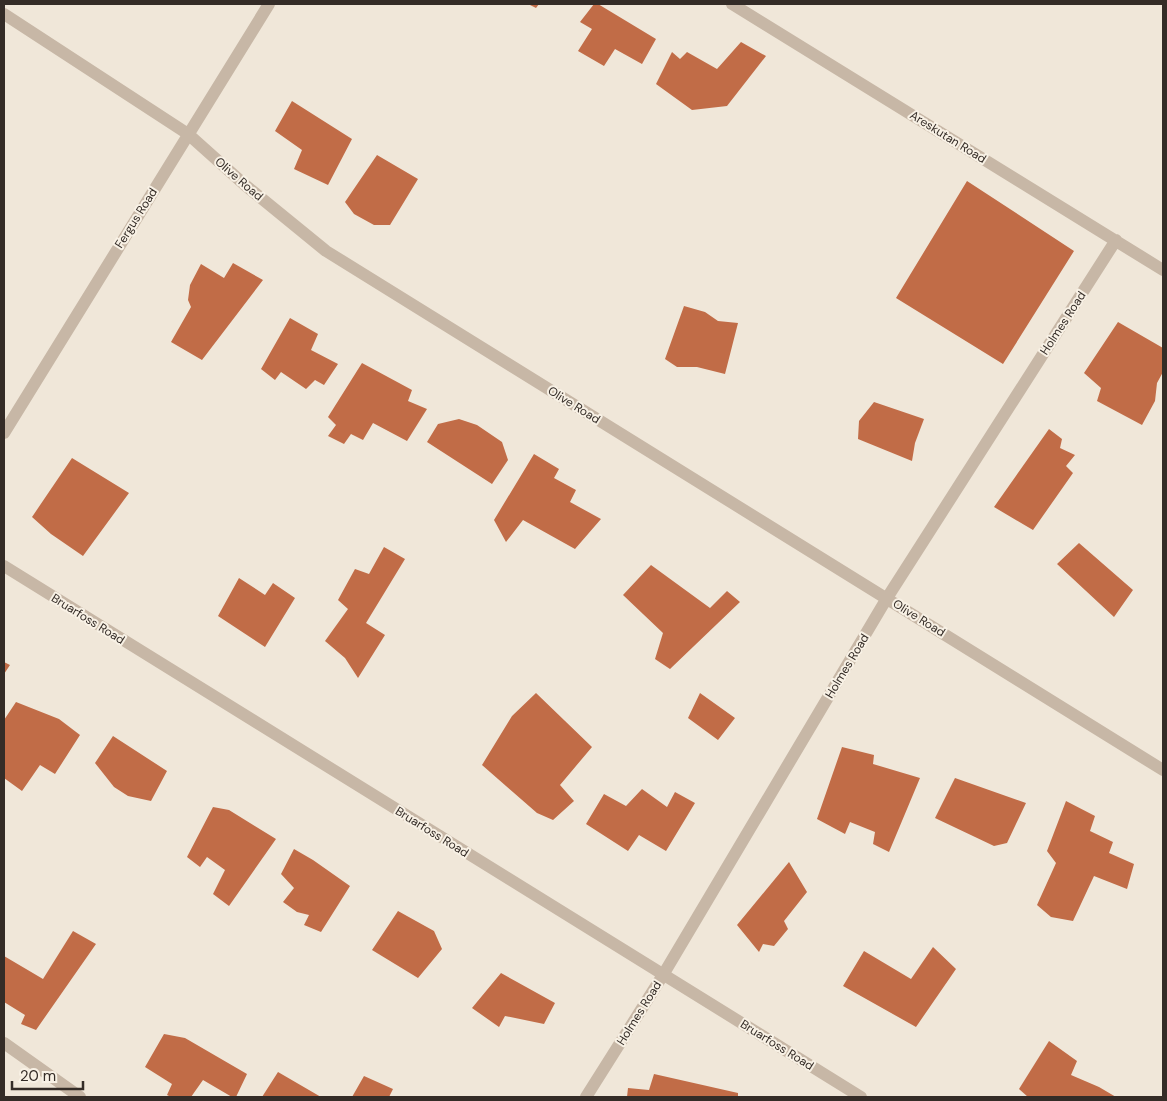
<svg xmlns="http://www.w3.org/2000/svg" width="1167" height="1101" viewBox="0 0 1167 1101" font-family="'DM Sans',sans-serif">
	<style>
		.building { fill: #c16c47 }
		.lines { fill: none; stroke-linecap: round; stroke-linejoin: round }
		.street { stroke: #c7b7a6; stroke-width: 12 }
		.labels { text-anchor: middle; stroke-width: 4; stroke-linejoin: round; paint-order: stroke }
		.street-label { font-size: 12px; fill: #342c27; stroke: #f8f1e5 }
	</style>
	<rect width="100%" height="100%" fill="#f0e7d9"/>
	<!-- building -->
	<path class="building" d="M528,4H539L536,8Z
		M594,4H598L656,39L642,64L615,49L604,66L578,51L592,29L580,22Z
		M741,42L766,56L727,106L692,110L656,84L672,52L680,59L687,52L717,69Z
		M292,101L352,139L328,185L294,169L302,150L275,131Z
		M377,155L418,179L390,225H374L354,214L345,202Z
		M967,181L1074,251L1003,364L896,298Z
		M233,263L263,280L202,360L171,342L191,307L188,300L190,285L201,264L224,278Z
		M684,306L705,312L718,321L738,323L725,374L697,367H677L665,359Z
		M290,318L318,334L311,350L338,364L324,385L315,380L306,389L281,372L275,380L261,369Z
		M1118,322L1163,348V372L1157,383L1155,401L1142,425L1097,401L1101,388L1084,373Z
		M362,363L412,390L408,401L427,409L407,441L373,423L363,440L351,434L344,444L328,436L336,425L328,417Z
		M874,402L924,419L915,443L912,461L858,439L859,421Z
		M459,419L477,425L502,442L508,460L492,484L427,442L438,424Z
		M1049,429L1062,439L1060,448L1075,455L1066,466L1073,473L1033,530L994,507Z
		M534,454L559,469L554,478L576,490L570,502L601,519L575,549L523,520L506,542L494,520Z
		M72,458L129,493L83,556L51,534L32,517Z
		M1079,543L1133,590L1114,617L1057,564Z
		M384,547L405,559L366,623L385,635L358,678L345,658L325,641L348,609L338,600L355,569L369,574Z
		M651,565L710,608L727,591L740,602L670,669L655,659L663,633L623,595Z
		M239,578L265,595L273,583L295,598L265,647L218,616Z
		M4,662L10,665L4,674Z
		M536,693L592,747L560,785L574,801L553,820L537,813L482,765L512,716Z
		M700,693L735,718L718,740L688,718Z
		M16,702L59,719L80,735L55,774L40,765L22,791L4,778V720Z
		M113,736L167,771L151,801L128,796L114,787L95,763Z
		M842,747L874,755L873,764L920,778L889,852L873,844L875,832L850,822L845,834L817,819Z
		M955,778L1026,803L1007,843L994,846L935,818Z
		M642,789L667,807L675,792L695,803L666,851L639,835L628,851L586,824L604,794L626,806Z
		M1066,801L1095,816L1090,831L1113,842L1109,853L1134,864L1127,889L1094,876L1073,921L1051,917L1037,905L1056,863L1047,851Z
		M213,807L229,810L276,839L229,906L213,894L225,870L207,857L200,867L187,857Z
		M294,849L313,860L350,886L321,932L304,925L309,915L297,912L283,902L294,888L281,874Z
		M789,862L807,892L784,921L788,929L774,946L763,944L759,952L737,925Z
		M398,911L434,931L442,949L418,978L372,950Z
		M73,931L96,944L36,1030L21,1024L25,1015L4,1002V956L43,979Z
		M933,947L956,969L916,1027L843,986L864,951L911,979Z
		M501,973L555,1003L544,1024L505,1016L499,1027L472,1008Z
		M164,1034L185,1038L247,1074L236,1097H232L203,1080L191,1097H171L167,1095L172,1084L145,1067Z
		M1049,1041L1077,1061L1071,1075L1099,1087L1116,1097H1028L1019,1089Z
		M278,1072L321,1097H262Z
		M654,1074L738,1093V1097H627L628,1088L649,1090Z
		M364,1076L393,1089L389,1097H352Z"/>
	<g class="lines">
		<!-- street -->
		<path class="street" d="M732,4L1163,270
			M4,14L188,134L245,185L326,251L1163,770
			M4,433L269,4
			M4,566L861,1097
			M4,1043L80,1097
			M586,1097L663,975L887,598L1116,240"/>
	</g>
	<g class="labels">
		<!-- street labels -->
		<g class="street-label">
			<text transform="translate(948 137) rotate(32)" y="4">Areskutan Road</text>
			<text transform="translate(239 179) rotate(41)" y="4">Olive Road</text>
			<text transform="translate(136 218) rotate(-58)" y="4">Fergus Road</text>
			<text transform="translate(1063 323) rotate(-57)" y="4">Holmes Road</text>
			<text transform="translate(574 405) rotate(32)" y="4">Olive Road</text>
			<text transform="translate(919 618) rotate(32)" y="4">Olive Road</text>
			<text transform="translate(88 619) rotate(32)" y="4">Bruarfoss Road</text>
			<text transform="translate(847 666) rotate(-59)" y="4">Holmes Road</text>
			<text transform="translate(432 832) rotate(32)" y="4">Bruarfoss Road</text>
			<text transform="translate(639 1013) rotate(-58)" y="4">Holmes Road</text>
			<text transform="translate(777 1045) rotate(32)" y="4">Bruarfoss Road</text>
		</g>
	</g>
	<!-- border -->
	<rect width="1167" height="1101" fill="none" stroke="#342c27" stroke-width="10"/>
	<!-- scale -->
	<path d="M12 1081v8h71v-8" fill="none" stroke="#342c27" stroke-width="2.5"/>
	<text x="20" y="1081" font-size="15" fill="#342c27" stroke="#f8f1e5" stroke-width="4" paint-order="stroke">20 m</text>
</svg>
